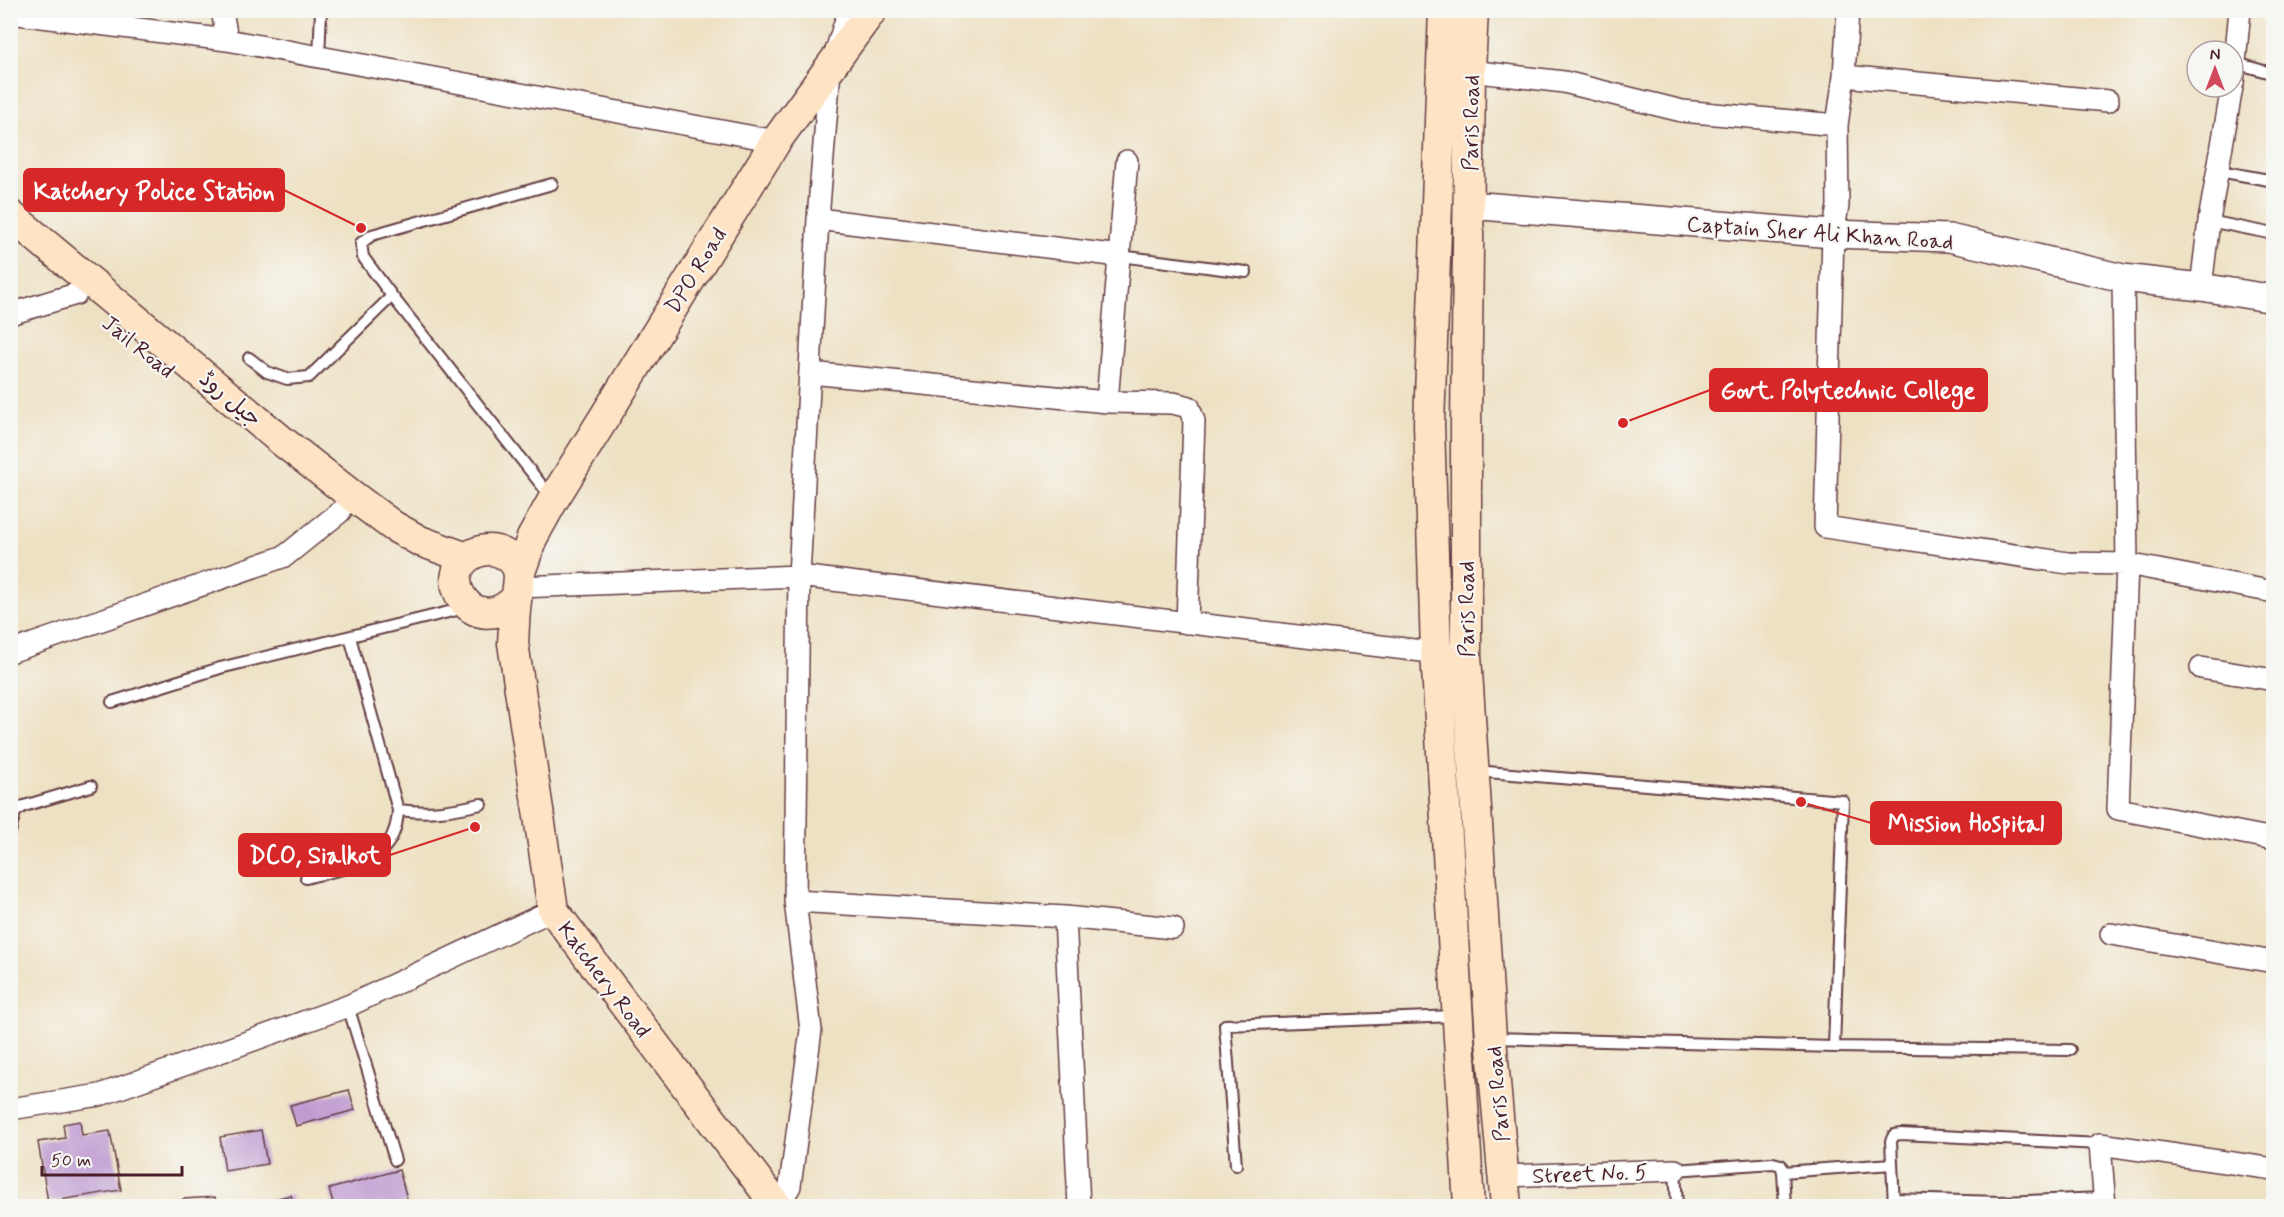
<svg xmlns="http://www.w3.org/2000/svg" width="2284" height="1217" viewBox="0 0 2284 1217" font-family="Mynerve,'Playpen Sans Arabic',sans-serif">
	<style>
		.building { fill: #bf9bd1 }
		.lines { fill: none; stroke-linecap: round; stroke-linejoin: round }
		.service-casing { stroke: #633c42; stroke-width: 14 }
		.minor-casing { stroke: #633c42; stroke-width: 24 }
		.tertiary-casing { stroke: #633c42; stroke-width: 30 }
		.secondary-casing { stroke: #633c42; stroke-width: 33 }
		.service { stroke: #fff; stroke-width: 10 }
		.minor { stroke: #fff; stroke-width: 21 }
		.tertiary { stroke: #fff; stroke-width: 27 }
		.secondary { stroke: #fee4c5; stroke-width: 30 }
		.labels { text-anchor: middle; stroke-width: 4.5; stroke-linejoin: round; paint-order: stroke }
		.street-label { font-size: 22px; fill: #4a1f2b; stroke: #f6f6f2 }
		.leader { fill: none; stroke: #d62828; stroke-width: 2 }
		.callout-dot { fill: #d62828; stroke: #f6f6f2; stroke-width: 2 }
		.callout { fill: #d62828; stroke: #d62828; stroke-width: 2 }
		.callout-label { font-size: 24px; text-anchor: middle; font-weight: bold; fill: #fff }
	</style>
	<rect width="100%" height="100%" fill="#f6f6f2"/>
	<filter id="ink" filterUnits="userSpaceOnUse"><feTurbulence type="fractalNoise" baseFrequency=".0167" numOctaves="2"/><feDisplacementMap in="SourceGraphic" scale="12" xChannelSelector="R" yChannelSelector="G"/><feConvolveMatrix kernelMatrix="1 2 1 2 8 2 1 2 1" color-interpolation-filters="sRGB"/></filter>
	<filter id="wash" filterUnits="userSpaceOnUse"><feTurbulence type="fractalNoise" baseFrequency=".008" numOctaves="4" result="noise"/><feDisplacementMap in="SourceGraphic" scale="24" xChannelSelector="R" yChannelSelector="G"/><feGaussianBlur stdDeviation="1.35" result="paint"/><feColorMatrix in="noise" values="0 0 0 0 0 0 0 0 0 0 0 0 0 0 0 0 0 1.4 0 .05"/><feComposite in="paint" operator="in"/></filter>
	<g filter="url(#wash)">
		<rect width="100%" height="100%" fill="#eee1c3"/>
		<g id="blocks">
			<!-- building -->
			<path class="building" d="M349,1090L355,1110L296,1126L290,1105Z
				M80,1121L82,1135L110,1131L121,1190L48,1202L38,1142L65,1138L63,1124Z
				M261,1130L267,1164L225,1171L220,1137Z
				M399,1170L408,1202L390,1206H334L329,1189Z
				M291,1195L294,1206H247Z
				M215,1197L216,1206H183V1199Z"/>
		</g>
	</g>
	<g filter="url(#ink)">
		<use href="#blocks" fill-opacity="0" stroke="#633c42" stroke-width="1.5"/>
		<g class="lines">
			<defs>
				<path id="service" d="M319,58L321,10
					M2236,63L2274,74
					M2219,171L2274,181
					M2209,221L2274,234
					M1120,256L1246,272
					M249,358L267,372L287,379L309,377L392,296
					M551,497L392,296L363,257L361,243L372,235L552,184
					M112,702L220,668L465,608
					M1475,771L1843,801L1834,1047
					M398,810C429,814 450,811 481,804
					M10,832L15,812L24,806L91,786
					M306,878C349,866 396,865 398,810L350,637
					M348,1006L395,1160
					M1492,1038L1834,1047L2070,1050
					M1236,1165L1225,1025L1455,1016
					M1783,1172L1892,1164
					M1893,1199L2000,1202L2104,1198
					M1677,1206L1675,1170L1773,1163L1781,1165L1783,1172L1785,1206
					M1894,1206L1891,1141L1894,1135L1901,1134L2100,1144"/>
				<path id="minor" d="M222,10L227,40
					M1848,10L1844,76L1837,125L1838,206L1833,234L1825,527L2068,563L2127,564L2274,592
					M10,13L227,40L776,141
					M1470,71L1564,82L1682,111L1837,125
					M1844,76L2108,101
					M2233,83L2240,10
					M818,219L1120,256
					M2123,278L2127,564L2118,809L2274,839
					M2201,287L2209,221L2232,87
					M10,314L76,294
					M810,373L1107,402L1173,403L1189,407L1194,421L1187,623
					M1107,402L1127,161
					M520,587L799,576L1447,654
					M10,652L285,556L340,512
					M2201,668L2274,680
					M795,901L1065,917L1173,928
					M1065,917L1079,1206
					M2111,934L2274,962
					M10,1109L100,1095L348,1006L553,910
					M1504,1176L1675,1170
					M778,1206L790,1186L811,1030L795,901L799,576L818,219L830,70L849,10
					M2105,1206L2100,1144L2274,1169"/>
				<path id="tertiary" d="M1469,205L1833,234L1949,238L2123,278L2201,287L2274,299"/>
				<path id="secondary" d="M1444,10L1429,424L1436,652L1469,1206
					M1473,10L1470,71L1466,427V656L1491,1038L1506,1206
					M10,215L282,441L354,497L393,526L420,541L467,558
					M519,575L532,538L553,500L776,141L872,10
					M516,598C475,643 430,573 475,553C484,549 494,549 502,553C526,565 518,582 516,601C514,615 514,629 513,643L553,910L777,1206"/>
			</defs>
			<!-- service casing -->
			<use href="#service" class="service-casing"/>
			<!-- minor casing -->
			<use href="#minor" class="minor-casing"/>
			<!-- tertiary casing -->
			<use href="#tertiary" class="tertiary-casing"/>
			<!-- secondary casing -->
			<use href="#secondary" class="secondary-casing"/>
			<!-- service -->
			<use href="#service" class="service"/>
			<!-- minor -->
			<use href="#minor" class="minor"/>
			<!-- tertiary -->
			<use href="#tertiary" class="tertiary"/>
			<!-- secondary -->
			<use href="#secondary" class="secondary"/>
		</g>
	</g>
	<g class="labels">
		<!-- street labels -->
		<g class="street-label">
			<text transform="translate(1470 123) rotate(-89)" y="8">Paris Road</text>
			<text transform="translate(1820 232) rotate(4)" y="8">Captain Sher Ali Khan Road</text>
			<text transform="translate(695 270) rotate(-58)" y="8">DPO Road</text>
			<text transform="translate(139 346) rotate(39)" y="8">Jail Road</text>
			<text transform="translate(231 398) rotate(40)" y="8">جیل روڈ</text>
			<text transform="translate(1466 609) rotate(-90)" y="8">Paris Road</text>
			<text transform="translate(605 979) rotate(53)" y="8">Katchery Road</text>
			<text transform="translate(1497 1094) rotate(-95)" y="8">Paris Road</text>
			<text transform="translate(1590 1173) rotate(-2)" y="8">Street No. 5</text>
		</g>
	</g>
	<!-- callouts -->
	<path class="leader" d="M361 228L284 190M1623 423L1710 390M1801 802L1871 823M475 827L390 855"/>
	<g class="callout-dot">
		<circle cx="361" cy="228" r="6"/>
		<circle cx="1623" cy="423" r="6"/>
		<circle cx="1801" cy="802" r="6"/>
		<circle cx="475" cy="827" r="6"/>
	</g>
	<g class="callout">
		<rect x="24" y="169" width="260" height="42" rx="6"/>
		<rect x="1710" y="369" width="277" height="42" rx="6"/>
		<rect x="1871" y="802" width="190" height="42" rx="6"/>
		<rect x="239" y="834" width="151" height="42" rx="6"/>
	</g>
	<g class="callout-label">
		<text x="154" y="199">Katchery Police Station</text>
		<text x="1848" y="398">Govt. Polytechnic College</text>
		<text x="1966" y="831">Mission Hospital</text>
		<text x="315" y="863">DCO, Sialkot</text>
	</g>
	<!-- margin -->
	<rect width="2284" height="1217" fill="none" stroke="#f6f6f2" stroke-width="36"/>
	<!-- north arrow -->
	<g transform="translate(2215 69)"><circle r="28" fill="#f6f6f2" stroke="#b1a0a2" stroke-width="1.5"/>
	<path d="M0-4.5L10 22L0 15L-10 22Z" fill="#d1495b"/>
	<text y="-9" font-size="16" font-weight="bold" text-anchor="middle" fill="#4a1f2b">N</text>
	</g>
	<!-- scale -->
	<path d="M42 1166v9h140v-9" fill="none" stroke="#4a1f2b" stroke-width="3"/>
	<text x="51" y="1166" font-size="18" fill="#4a1f2b" stroke="#f6f6f2" stroke-width="4.5" paint-order="stroke">50 m</text>
</svg>
